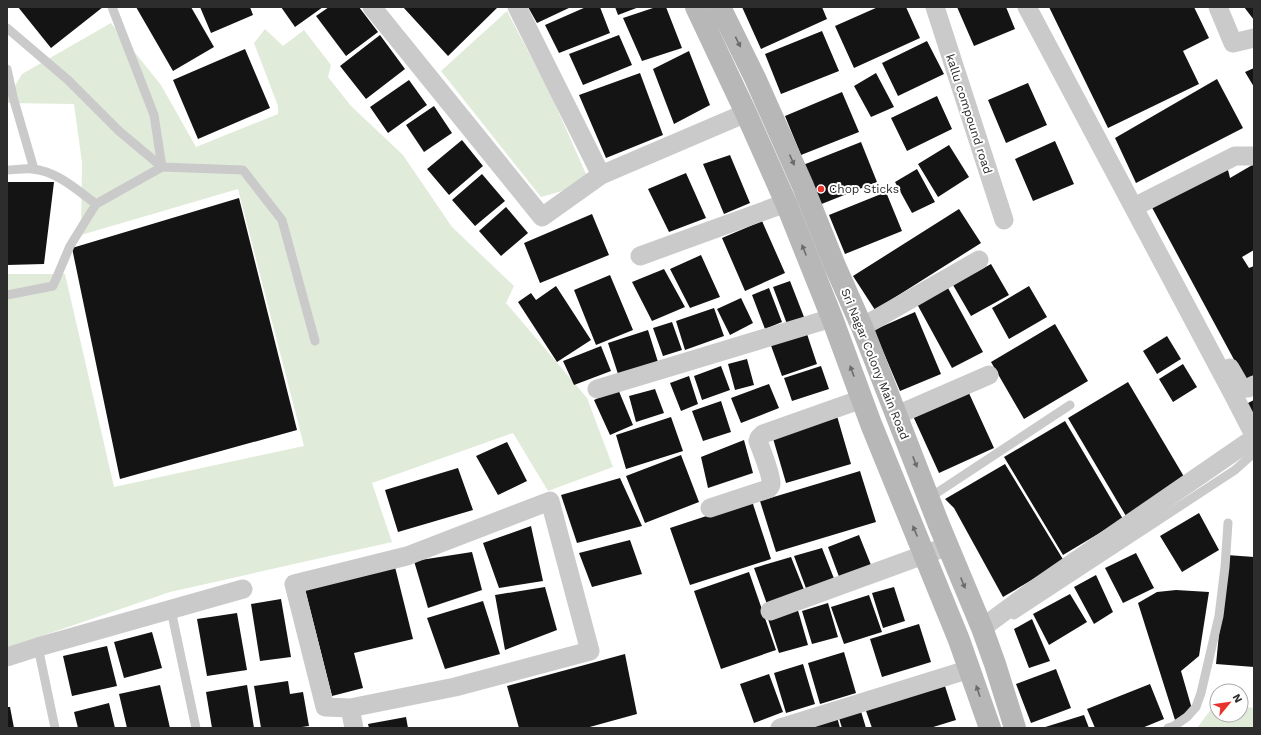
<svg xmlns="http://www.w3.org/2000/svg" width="1261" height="735" viewBox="0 0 1261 735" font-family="'Work Sans',sans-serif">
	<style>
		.green { fill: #e1ebda }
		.building { fill: #141414 }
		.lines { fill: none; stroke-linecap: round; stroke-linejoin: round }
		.lane { stroke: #cacaca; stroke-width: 9 }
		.street { stroke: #cacaca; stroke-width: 19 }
		.secondary { stroke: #b7b7b7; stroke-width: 22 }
		.oneway { fill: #6b6b6b }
		.poi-dot { fill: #e7342c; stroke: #fff; stroke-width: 1.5 }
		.labels { text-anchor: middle; stroke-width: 4; stroke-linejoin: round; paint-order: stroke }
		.street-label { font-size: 12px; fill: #2d2d2d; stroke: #fff }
		.poi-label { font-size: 12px; fill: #2d2d2d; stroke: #fff; text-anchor: start }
	</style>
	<rect width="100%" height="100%" fill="#fff"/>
	<!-- green -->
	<path class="green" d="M507,11L551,95L590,183L541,197L441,71Z
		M111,23L161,85L196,147L278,114V106L254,43L265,29L283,46L304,30L331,65L328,77L351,106L403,155L452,227L514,286L506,303L587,398L613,467L548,491L513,433L372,483L392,542L170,592L7,648V274H65L114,487L304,446L238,189L81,235L82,163L74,104L7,103V99L22,74Z
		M1215,704H1217V715H1241V706L1254,708V728H1197Z"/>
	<!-- building -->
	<path class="building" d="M18,7H103L51,48Z
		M136,7H191L214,47L173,71Z
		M200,7H250L253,15L211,33Z
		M281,7H323L295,27Z
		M329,7H359L378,32L346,56L316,16Z
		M403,7H498L448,56Z
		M528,7H571L537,23Z
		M586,7H600L610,33L559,53L545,25Z
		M615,7H639L618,15Z
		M656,7H666L682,48L642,61L623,18Z
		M742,7H822L827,19L761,49Z
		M878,7H906L920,38L854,68L835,26Z
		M957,7H1006L1015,29L974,46Z
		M1049,7H1194L1209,38L1183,51L1199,84L1108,128Z
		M1244,7H1254V20Z
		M822,31L839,71L781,94L765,54Z
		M380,35L405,69L366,99L340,66Z
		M619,35L632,65L583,85L569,54Z
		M927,41L944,74L898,96L882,63Z
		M245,49L270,108L198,139L173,80Z
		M689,51L710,105L674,124L653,69Z
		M1254,68V87L1245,72Z
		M640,73L663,135L606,158L579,95Z
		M876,73L894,107L871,117L854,86Z
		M1217,79L1243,128L1136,183L1115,138Z
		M409,80L427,105L388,133L370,107Z
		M1028,83L1047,125L1006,143L988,100Z
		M842,92L859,132L801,155L785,116Z
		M937,96L952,129L907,151L891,118Z
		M434,106L452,133L424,152L406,125Z
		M462,140L483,166L449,195L427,169Z
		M1055,141L1074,184L1033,201L1015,159Z
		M861,142L877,182L819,205L803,165Z
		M949,145L969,177L938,197L918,164Z
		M730,155L750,203L724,214L703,164Z
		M1254,164V250L1242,257L1249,268L1254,266V375L1245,380L1149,202L1227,166L1230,178Z
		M917,169L935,202L912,213L895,182Z
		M686,173L706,218L669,232L648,189Z
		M482,174L505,201L475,226L452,200Z
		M7,182H54L44,264L7,265Z
		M886,192L902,231L845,254L829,215Z
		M239,198L297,430L120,479L72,248Z
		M506,207L528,233L501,256L479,231Z
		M959,209L981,243L875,310L853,276Z
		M592,214L609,255L540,283L524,243Z
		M762,221L785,273L745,291L722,238Z
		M701,255L720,297L690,308L670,269Z
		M991,264L1009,295L971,316L953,285Z
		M664,269L685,307L652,321L632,282Z
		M610,275L633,330L596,345L574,290Z
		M790,281L804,317L787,324L773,287Z
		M556,286L591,340L557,362L518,302L531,293L536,300Z
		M1029,286L1047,317L1009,339L992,308Z
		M769,288L782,322L765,329L752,295Z
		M948,288L983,352L952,368L917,304Z
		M741,298L753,323L730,335L717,309Z
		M714,308L724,336L685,350L676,321Z
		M915,312L941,374L900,391L874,330Z
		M672,322L682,350L663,356L653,328Z
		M1055,324L1088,381L1024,419L991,362Z
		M805,328L817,364L782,376L769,340Z
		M648,330L658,362L618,374L608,343Z
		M1167,336L1181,359L1157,374L1143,351Z
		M601,346L611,371L574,385L563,361Z
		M747,359L754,385L735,390L728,364Z
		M1183,364L1197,387L1173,402L1159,379Z
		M721,366L730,390L702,400L694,376Z
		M821,366L829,389L792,401L784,378Z
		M689,376L698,404L681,411L670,383Z
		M1128,382L1186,480L1126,516L1068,418Z
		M769,384L779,408L741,423L731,398Z
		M618,389L633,425L610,435L594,400Z
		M655,389L664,413L636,422L629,396Z
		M968,391L994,448L939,473L913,416Z
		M1254,400V418L1246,404Z
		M721,401L731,432L703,441L692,411Z
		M837,416L851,464L786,483L772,435Z
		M671,417L683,451L626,469L616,435Z
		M1065,421L1123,519L1063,555L1004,457Z
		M744,440L753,473L708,488L701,457Z
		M507,442L527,481L498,495L476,456Z
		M681,455L699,502L645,523L626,476Z
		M1005,464L1064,561L1003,597L954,508L945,499Z
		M458,468L473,510L398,532L385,490Z
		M860,471L876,522L776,552L760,501Z
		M620,478L642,526L577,543L561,495Z
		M752,501L771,559L690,585L670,528Z
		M1199,513L1219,550L1182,572L1160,536Z
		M531,526L543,581L499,588L483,543Z
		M859,535L873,570L841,582L828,547Z
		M630,540L642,574L592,587L579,553Z
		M822,548L835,581L807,591L794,556Z
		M472,552L482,590L428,608L414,561Z
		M1136,553L1154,588L1123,603L1105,568Z
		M1227,555L1254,557V667L1216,664Z
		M791,557L805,592L768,607L754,568Z
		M395,567L413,639L354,653L363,688L332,696L305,589Z
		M749,572L776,650L721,669L694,591Z
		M1096,575L1113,612L1094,624L1074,587Z
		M545,587L557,630L505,650L495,595Z
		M894,587L905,621L883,628L872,593Z
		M1176,590L1209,592L1199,656L1181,671L1192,709L1175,720L1138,603L1157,592Z
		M1070,594L1087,622L1049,645L1033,614Z
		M869,595L882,632L844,644L831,607Z
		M281,599L291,657L260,661L251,604Z
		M483,601L500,654L445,669L427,618Z
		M828,603L838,637L812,644L802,611Z
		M797,607L808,645L779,653L767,616Z
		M237,613L247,670L207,676L197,619Z
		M1032,619L1050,661L1029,668L1014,629Z
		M919,624L931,662L882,677L870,639Z
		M152,632L162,668L124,678L114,642Z
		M107,646L117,686L72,696L63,656Z
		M844,652L856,693L820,704L808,663Z
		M625,654L637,714L586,728H519L507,686Z
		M803,664L815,704L786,713L774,673Z
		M1056,669L1071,708L1031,723L1016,684Z
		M769,674L783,712L754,723L740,684Z
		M288,681L290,694L303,692L309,726L295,728H261L254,686Z
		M944,683L956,720L930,728H872L865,708Z
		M1150,684L1164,719L1142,728H1095L1087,709Z
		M160,685L170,728H127L119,694Z
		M247,685L254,728H212L206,692Z
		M109,703L115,728H78L74,712Z
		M7,707H10L14,728H7Z
		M860,708L866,728H842L838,715Z
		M1084,715L1089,728H1042Z
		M406,717L408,728H369L368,724Z
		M837,717L840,728H811Z"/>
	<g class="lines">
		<!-- lane -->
		<path class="lane" d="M112,7L154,115L162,167
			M7,28L68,80L119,131L162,167
			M7,69L13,97L34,169
			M7,170C15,170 24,168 32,169C57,171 77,190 96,204
			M7,295L53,286L70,246L96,204L162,167L243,170L282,220L315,341
			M929,498L1070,405
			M171,610L196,728
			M1014,615L1235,470L1254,453
			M38,647L55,728
			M1168,728L1174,726L1187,717L1196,707L1201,693L1219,616L1225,567L1228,523"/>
		<!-- street -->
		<path class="street" d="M372,7L542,217L601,175L746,113
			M517,7L601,175
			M935,7L1004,220
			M1027,7L1234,396L1254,435
			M1218,7L1233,43L1254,38
			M1134,207L1235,156H1254
			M640,256L786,203
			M862,327L979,260
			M1230,368L1241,387L1248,388L1254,385
			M597,389L832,318
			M897,415L989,375
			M710,508L768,489C770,487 771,486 771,484C772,476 761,449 758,441L759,438L763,434L862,399
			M770,611L948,546
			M982,628L1032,591L1254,438
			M7,657L38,647L243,589
			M350,708L325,707L294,584L407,556L550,501L590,651L455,687L350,708L354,728
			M780,728L970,669"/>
		<!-- secondary -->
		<path class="secondary" d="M696,7L746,113L786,203L832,318L871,424L959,640L990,728
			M720,7L755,78L803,186L835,266L862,327L939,525L982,628L995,664L1015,728"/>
	</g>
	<!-- one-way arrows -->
	<defs><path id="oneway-solid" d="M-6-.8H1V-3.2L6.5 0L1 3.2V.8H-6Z"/></defs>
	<g class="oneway">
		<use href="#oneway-solid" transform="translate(738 42) rotate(64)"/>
		<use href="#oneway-solid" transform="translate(792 160) rotate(66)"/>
		<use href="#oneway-solid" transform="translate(804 250) rotate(-112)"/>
		<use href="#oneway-solid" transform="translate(852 371) rotate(-110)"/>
		<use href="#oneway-solid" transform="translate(915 462) rotate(69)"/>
		<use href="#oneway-solid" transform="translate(915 531) rotate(-113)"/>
		<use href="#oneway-solid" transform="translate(963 583) rotate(68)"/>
		<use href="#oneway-solid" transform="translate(978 691) rotate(-109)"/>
	</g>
	<!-- markers -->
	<circle class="poi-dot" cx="821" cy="189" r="4"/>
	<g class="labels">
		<!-- street labels -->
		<g class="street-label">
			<text transform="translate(969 114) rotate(72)" y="4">kallu compound road</text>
			<text transform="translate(875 364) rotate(68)" y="4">Sri Nagar Colony Main Road</text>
		</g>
		<!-- poi labels -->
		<g class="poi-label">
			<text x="829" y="193">Chop Sticks</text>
		</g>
	</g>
	<!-- border -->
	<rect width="1261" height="735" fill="none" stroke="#2d2d2d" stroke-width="16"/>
	<!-- north arrow -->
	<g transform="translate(1229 703) rotate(61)"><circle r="19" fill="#ffffff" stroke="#ababab"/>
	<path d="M0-3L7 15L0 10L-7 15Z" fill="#e7342c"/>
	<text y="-6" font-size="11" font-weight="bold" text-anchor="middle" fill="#2d2d2d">N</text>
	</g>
</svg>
